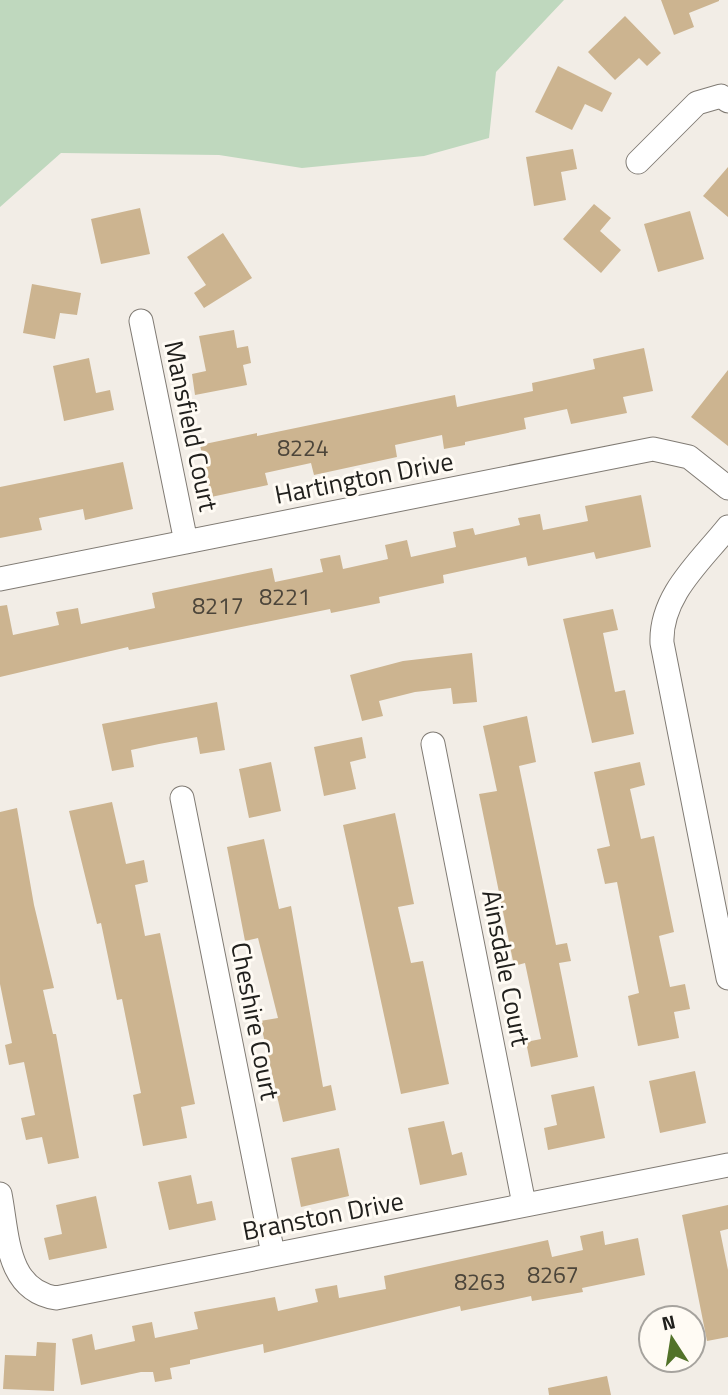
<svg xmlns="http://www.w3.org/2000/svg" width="728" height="1395" viewBox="0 0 728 1395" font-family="'Titillium Web',sans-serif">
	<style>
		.green { fill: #bfd8be }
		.building { fill: #ccb490 }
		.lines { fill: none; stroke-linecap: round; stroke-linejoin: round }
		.minor-casing { stroke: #807b74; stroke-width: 25 }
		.minor { stroke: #fff; stroke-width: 23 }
		.labels { text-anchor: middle; stroke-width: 6; stroke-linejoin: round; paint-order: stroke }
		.number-label { font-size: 23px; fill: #4c453a }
		.street-label { font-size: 26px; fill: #21201d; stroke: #fffbf4 }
	</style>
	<rect width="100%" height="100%" fill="#f2ede6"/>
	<!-- green -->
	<path class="green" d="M0,0H564L496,72L489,138L424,156L302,168L219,155L61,153L0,207Z"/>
	<!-- building -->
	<path class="building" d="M661,0H719V1L689,13L694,27L674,35Z
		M625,16L661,53L647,66L639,58L615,80L588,52Z
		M558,66L612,93L602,112L585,104L572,130L535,112Z
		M573,149L577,169L561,172L566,200L534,206L526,157Z
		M728,167V217L703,196Z
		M594,204L611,218L600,231L621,250L601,273L563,239Z
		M140,208L150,254L101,264L91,219Z
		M690,211L704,259L658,272L644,224Z
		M223,233L252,278L204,308L194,293L206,285L187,257Z
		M32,284L81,293L77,315L60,313L55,339L23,333Z
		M234,330L237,348L248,346L251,363L243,365L247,385L195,395L192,374L206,371L199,336Z
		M644,348L653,391L623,397L627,413L571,424L567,409L524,418L526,429L465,442V445L444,449L442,435L395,445L397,457L314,475L311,463L265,473L268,485L211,497L200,445L257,433V436L455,395L457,407L533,391L532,383L595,369L593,359Z
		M89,358L96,393L110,390L114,410L64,421L53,366Z
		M728,370V446L691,417Z
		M123,462L133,509L85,520L83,509L39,518L42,530L0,538V487Z
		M641,495L651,547L596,559L594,552L528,566L526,557L443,575L444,583L379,597L380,603L331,613L330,609L129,650L128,647L0,677V606L7,605L13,635L59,625L56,612L78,608L81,624L155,608L152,593L272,568L275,582L323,572L320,559L340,555L343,569L388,559L385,545L407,540L411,557L456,547L453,532L473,528L475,535L520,525L518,518L540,514L543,530L588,521L585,506Z
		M613,609L618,630L603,633L615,692L625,690L634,734L592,743L563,619Z
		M472,653L477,702L453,704L451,688L415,692L379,701L383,716L362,721L350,675L403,661Z
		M217,702L225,750L200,754L197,737L159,744L131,750L134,767L112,771L102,724Z
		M527,716L536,762L519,766L556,945L567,943L571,961L559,963L578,1057L531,1067L526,1042L541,1039L525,963L514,966L479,794L497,791L483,726Z
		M362,737L366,758L350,762L356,789L324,796L314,747Z
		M271,762L281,811L249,818L239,769Z
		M640,762L645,785L630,789L641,839L654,836L674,932L659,936L670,987L685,984L690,1009L674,1012L679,1038L638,1046L628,996L639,993L617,882L605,884L597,849L610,846L594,772Z
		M112,802L126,864L144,860L148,882L135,885L145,936L160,933L195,1104L181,1107L187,1138L143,1146L133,1095L141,1093L122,999L117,1000L101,923L97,924L69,811Z
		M17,808L34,905L54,988L43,990L53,1034H56L79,1158L48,1164L42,1137L26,1140L21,1118L35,1115L24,1062L9,1065L5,1045L12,1043L0,984V812Z
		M395,813L414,904L398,907L411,963L423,961L449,1084L401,1094L343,825Z
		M264,839L279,909L291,906L323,1087L331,1085L336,1110L283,1122L260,1021L278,1018L258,938L245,941L227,847Z
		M695,1071L706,1123L660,1133L649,1081Z
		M594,1086L605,1138L548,1150L544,1128L557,1125L551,1095Z
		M444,1121L452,1155L462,1152L467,1175L420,1185L408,1128Z
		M339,1148L349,1196L301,1207L291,1158Z
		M191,1175L197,1204L212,1201L216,1220L169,1230L158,1182Z
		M96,1196L107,1248L49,1260L44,1238L62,1234L56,1205Z
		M728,1205V1229L720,1231L728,1270V1337L707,1341L682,1215Z
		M603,1231L605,1245L638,1238L645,1275L582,1288L583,1292L532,1301L531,1296L461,1311L460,1306L264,1353L263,1344L190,1360V1364L170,1368L172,1379L155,1382L153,1372H141L81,1385L72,1339L92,1334L95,1350L135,1341L132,1326L152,1322L155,1338L198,1329L194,1312L275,1297L278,1311L318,1302L315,1289L337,1285L339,1298L386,1289L384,1276L548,1240L552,1257L583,1250L580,1236Z
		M37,1342L56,1343L54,1391L3,1389L5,1355L36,1356Z
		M607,1376L611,1395H549L548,1388Z"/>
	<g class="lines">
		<defs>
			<path id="minor" d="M638,162L697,103L721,96L728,101
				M141,321L186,542
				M728,527C700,562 660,596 662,643L728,978
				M0,579L653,449L689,457L728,488
				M433,744L524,1204
				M182,798L273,1254
				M0,1194C8,1235 6,1290 56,1298L728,1165"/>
		</defs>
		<!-- minor casing -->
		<use href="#minor" class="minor-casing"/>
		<!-- minor -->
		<use href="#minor" class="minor"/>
	</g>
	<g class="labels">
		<!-- number labels -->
		<g class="number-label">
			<text x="303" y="456">8224</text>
			<text x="285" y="605">8221</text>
			<text x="218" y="614">8217</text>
			<text x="553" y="1283">8267</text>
			<text x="480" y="1290">8263</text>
		</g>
		<!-- street labels -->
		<g class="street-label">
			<text transform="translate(191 426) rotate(78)" y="9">Mansfield Court</text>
			<text transform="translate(364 478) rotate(-11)" y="9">Hartington Drive</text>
			<text transform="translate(506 968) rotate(79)" y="9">Ainsdale Court</text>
			<text transform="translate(255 1021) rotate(79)" y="9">Cheshire Court</text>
			<text transform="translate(323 1216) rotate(-11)" y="9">Branston Drive</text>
		</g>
	</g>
	<!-- north arrow -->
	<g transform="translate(672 1339) rotate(348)"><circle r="33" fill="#fffbf4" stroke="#a6a39e" stroke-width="2"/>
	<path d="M0-5L12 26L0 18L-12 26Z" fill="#527229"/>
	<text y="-10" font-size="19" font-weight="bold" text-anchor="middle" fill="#21201d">N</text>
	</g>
</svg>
